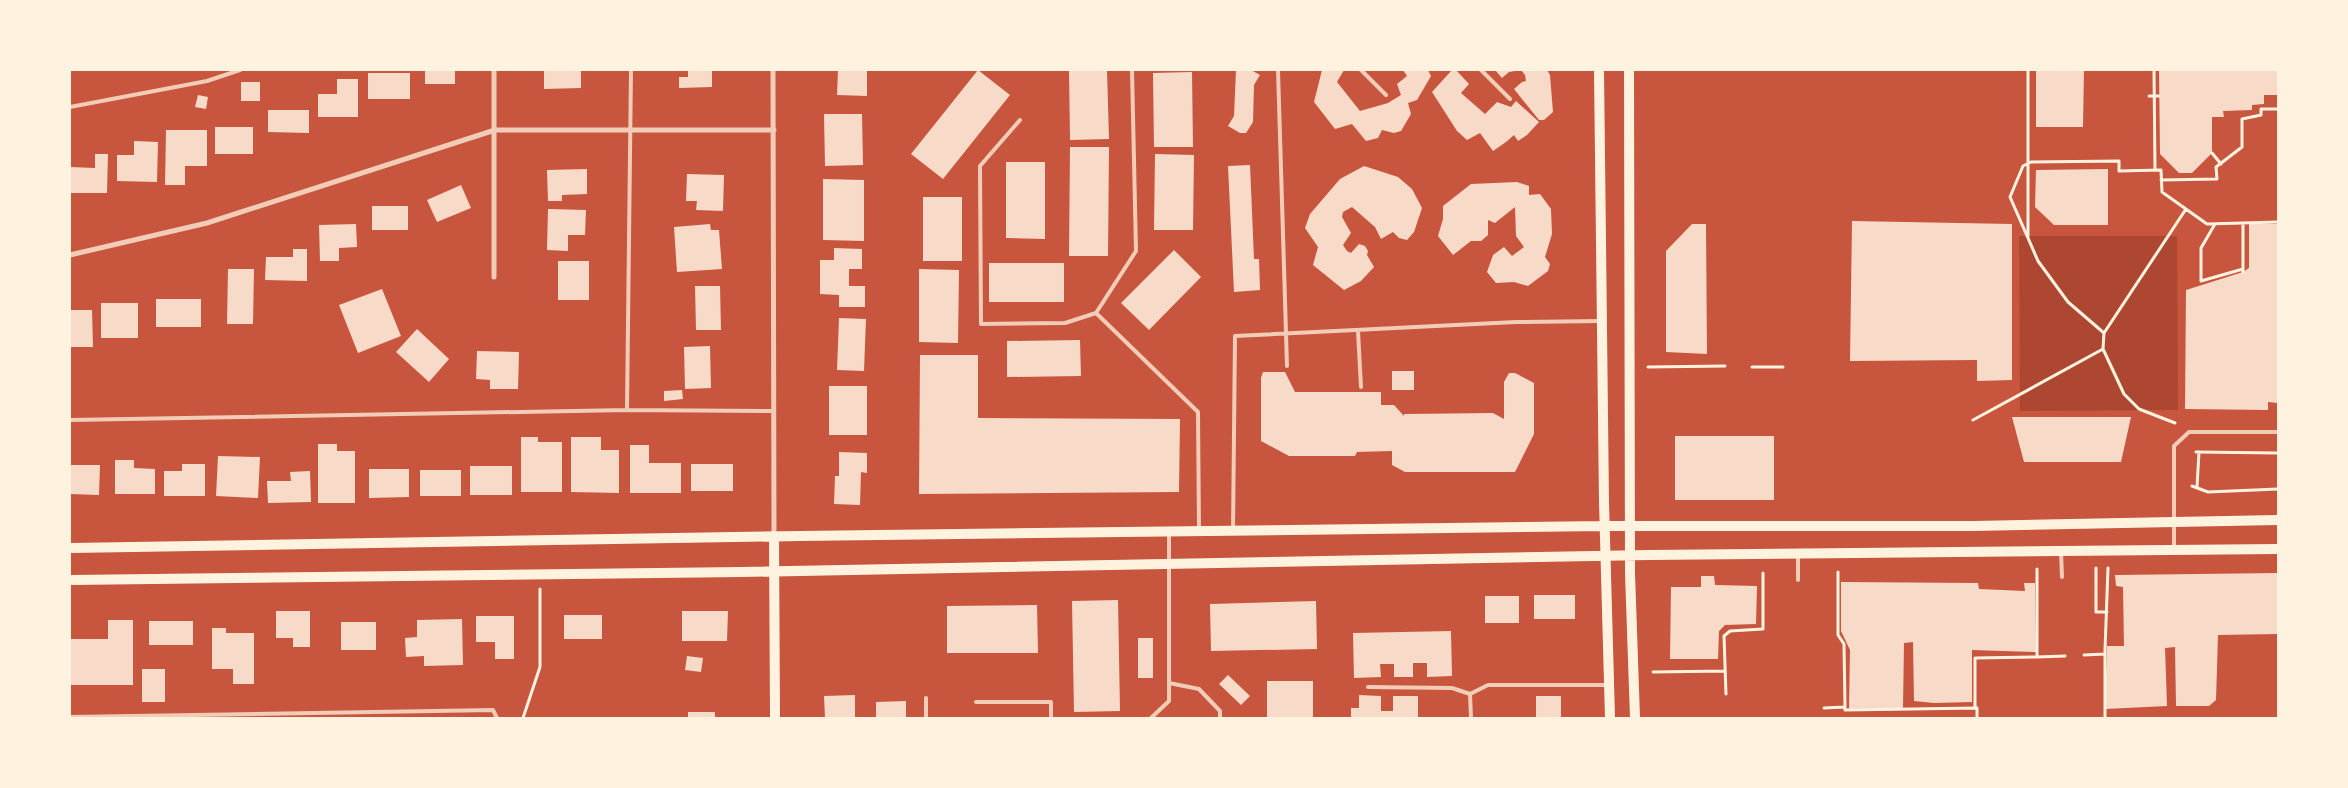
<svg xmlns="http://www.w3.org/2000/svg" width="2348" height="788" viewBox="0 0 2348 788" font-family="Lora,serif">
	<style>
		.green { fill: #ae4732 }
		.building { fill: #f7dbc8 }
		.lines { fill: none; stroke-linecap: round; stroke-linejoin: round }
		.path { stroke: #fff3e0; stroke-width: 3 }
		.service { stroke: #f1ccb7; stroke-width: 4 }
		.minor { stroke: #f1ccb7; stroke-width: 5 }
		.secondary { stroke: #fff3e0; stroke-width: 10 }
	</style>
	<rect width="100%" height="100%" fill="#c8553d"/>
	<!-- green -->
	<path class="green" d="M2019,236H2177L2178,410L2020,411Z"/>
	<!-- building -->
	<path class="building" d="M425,70H455V84H425Z
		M544,70H581V88L544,89Z
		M688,70H712V87L679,88V77H688Z
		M838,70H867V96L837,95Z
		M978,70L1010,95L943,179L911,154Z
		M1069,70H1107L1109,139L1070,140Z
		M1236,70H1251L1260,75L1254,85L1253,122L1246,133H1240L1228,126L1234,116Z
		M1322,70H1344L1337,82L1360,111L1388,103L1401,95L1397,84L1407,76L1403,70H1428L1431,76L1417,100L1408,103L1411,114L1401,131L1394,133L1382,130L1378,138L1366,141L1352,124L1335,129L1314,102Z
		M1452,70H1456L1469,84L1461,93L1485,114L1497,102L1511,107L1516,101L1539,122L1527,135L1518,141L1514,135L1506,142L1493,151L1480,133L1467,140L1457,131L1432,92Z
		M1495,70H1515V71L1509,72L1502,78Z
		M1521,70H1547L1550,75L1553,112L1544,120H1539L1514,89L1522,82L1526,81L1525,75Z
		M2036,70H2084L2083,127H2036Z
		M2159,70H2278V95H2264V104L2252,105V110L2223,111L2224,117H2212V153L2192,173H2179L2160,154Z
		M1192,72L1193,147H1154L1153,73Z
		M368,73H410V99H368Z
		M337,79H358V117H318V94H337Z
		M241,82H260V101H241Z
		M198,95L208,97L206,109L195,107Z
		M268,110H309V133L268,132Z
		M824,114H862L863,165L825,166Z
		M215,127H253V154H215Z
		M166,130H207V166H185V185H165Z
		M134,141L158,142L157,182L117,181V155H134Z
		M1070,147H1109L1108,256H1069Z
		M95,154H108L107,193H70V167L95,168Z
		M1155,154L1194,155L1193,230H1154Z
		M1006,162H1045V239L1006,238Z
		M1250,165L1254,259H1259L1260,290L1234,292L1228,166Z
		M1364,166L1398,177L1412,189L1422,208L1414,232L1407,240L1399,238L1393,232L1381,239L1375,227L1352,207L1343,212L1342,217L1351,233L1343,245L1347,251L1351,253L1359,244L1365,246L1368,251L1367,255L1374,267L1361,281L1344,290L1313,265L1318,247L1305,228L1310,214L1340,179Z
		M587,169V194L562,195V201H548L547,170Z
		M2108,169V225H2054L2035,207L2036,170Z
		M687,174L724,175L723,211L696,210L697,201H686Z
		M823,179L864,180V241L823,240Z
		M1517,182L1529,186V195L1540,194L1551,209L1552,234L1545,257L1550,264L1548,271L1528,286L1514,282L1496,283L1487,272L1493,255L1504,247L1512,256L1524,247L1516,236L1515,207L1495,223L1488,220V235L1481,241H1471L1453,255L1438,236L1443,219V206L1471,184Z
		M461,185L471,208L437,222L427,200Z
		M923,197H962V261H923Z
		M372,206H408V230H372Z
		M548,209L586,210L585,235H568V251L547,250Z
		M1852,221L2012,224V380L1977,381V360L1850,361Z
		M356,224L357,247L339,248V261H320L319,225Z
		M710,224L711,230H719L722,269L677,272L674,227Z
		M1692,224H1706L1707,354L1666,352V251Z
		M2249,224H2278V403L2268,402V410L2185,409L2186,290L2243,272L2249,268Z
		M834,248L862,249V269H849V286H865V307H839V295L820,294V260H834Z
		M293,249H307V281L265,280L266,257H293Z
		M1174,250L1201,277L1149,330L1121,303Z
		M558,261H589V300H558Z
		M989,263H1064V302H989Z
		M228,269H254L253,324H227Z
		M919,269L959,270L958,343L919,342Z
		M695,286H720L721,330H696Z
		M382,289L401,336L358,353L339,305Z
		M156,299H201V327H156Z
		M101,303H138V338H101Z
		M70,310H92L93,347H70Z
		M839,318L866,319L864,371L837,370Z
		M417,329L449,359L429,382L396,352Z
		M1080,340L1081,376L1007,377V341Z
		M710,346L711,388L685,389L684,347Z
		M477,351L519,352L518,389H490V380L476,379Z
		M920,355H978V418L1180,419L1179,492L919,494Z
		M1392,371H1414V390H1392Z
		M1263,372H1285L1295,392H1381V405H1394L1404,416V414L1493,413L1504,419V382L1509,373H1515L1534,383V434L1515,472H1405L1392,465V451L1357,452L1355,456H1289L1261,441V378Z
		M829,386H867V435H829Z
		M682,390L683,399L664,401V391Z
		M2012,417H2131L2121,462H2024Z
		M1675,436H1774V500H1675Z
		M521,437H538V442H562V492H521Z
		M571,437H601V450H619V493L571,492Z
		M318,444H337V451H355V503H318Z
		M630,445H649V463H681V493H630Z
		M839,452L867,453V473L861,472L860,505L834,504L835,476H839Z
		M218,456L260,457L258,498L216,496Z
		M115,460H134V468L155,469V494H115Z
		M182,464H205V496H164V471H182Z
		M691,464H733V491H691Z
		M70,465H100L99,495L70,494Z
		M470,466H512V495H470Z
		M369,469H409V497L369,498Z
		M420,470H461V496H420Z
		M310,471L311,502L268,503L267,481H291L290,472Z
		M2278,573V634L2218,635L2216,700L2209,706H2176L2175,647L2165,648L2167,706L2105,709L2107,646H2124L2123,587L2116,586L2115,575Z
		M1701,576H1714L1715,585L1757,586L1756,624L1725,625L1719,631L1718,659H1670L1671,587H1701Z
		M1841,582L1978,583L1979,589L2025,591L2024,583H2035L2036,652L1972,650V702L1934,703L1914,701L1913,642L1904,643L1903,708L1849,709L1850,650L1841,631Z
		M1534,595H1575V619H1534Z
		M1485,596H1519V623H1485Z
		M1118,600L1120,711L1074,712L1072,601Z
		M1316,601L1317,649L1211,651L1210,604Z
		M1037,605L1038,653H947V606Z
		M276,611H310V647H293V638H276Z
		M682,611H728L727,641H682Z
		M564,615H602V639H564Z
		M476,616H514V659H495V642H476Z
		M462,619L463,665L424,666V656L406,657L405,638L417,637V620Z
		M108,620H133V685H70V639H108Z
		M149,621H193V645H149Z
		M341,622H376V650H341Z
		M212,628H226V633H254V684H233V669H212Z
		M1451,631L1452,676L1427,677V663H1413V677H1394V664H1380L1381,677L1354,678L1353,633Z
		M1138,638H1153V678H1138Z
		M687,656L703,658L701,672L685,670Z
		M142,669H165V702H142Z
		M1228,675L1250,696L1241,705L1219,684Z
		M1267,681H1313V718H1267Z
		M855,695V718H825L824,696Z
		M1359,695L1381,696V711H1393V696H1418V718H1351V708H1359Z
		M1536,696H1561V718H1536Z
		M906,701V718H876V702Z
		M688,712H715V718H688Z"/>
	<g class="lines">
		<!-- path -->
		<path class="path" d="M2028,70V237
			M2154,70L2155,170
			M2149,96H2159
			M2212,153L2221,164
			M2161,180L2217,179L2216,167L2242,147V119L2261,115V109H2278
			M2243,223V272
			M2215,224L2201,248V281L2243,269
			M2104,333L2068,302L2038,261L2010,197L2023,166L2031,162L2119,161V171L2161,170L2162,192L2207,224L2278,222
			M1648,367L1725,366
			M1752,367H1783
			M1973,420L2103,349
			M2175,423L2139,409L2124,394L2103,349L2104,333L2186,209
			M2196,452L2278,453
			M2192,486L2208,492L2278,489
			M2197,487L2199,452
			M2096,568V612H2107
			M2037,569V657L2065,656
			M2084,655L2105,654
			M1653,672L1725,671
			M1726,694L1724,636L1730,631L1763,629V573
			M1845,707V710L1977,708V718
			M1824,708L1845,707L1844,644L1838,635V572
			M1975,708V658L2037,657
			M523,718L540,667V589
			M2105,718V650L2108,568"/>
		<!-- service -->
		<path class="service" d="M1278,70L1287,366
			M1361,70L1386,95
			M1481,70L1510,99
			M70,107L207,81L240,70
			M1020,120L980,166L981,324L1065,323L1096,313L1198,412L1199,530
			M1096,313L1136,251L1132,70
			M1358,331L1361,387
			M627,410L631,70
			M70,420L627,410L774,411
			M1233,531L1235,336L1516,322L1601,321
			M2174,549V446L2189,432H2278
			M2061,552L2062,577
			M1798,580V556
			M1169,683L1199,689L1220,711V718
			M1368,687L1452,688L1470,694L1471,718
			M1470,694L1488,685H1608
			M926,698V718
			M976,702H1051V718
			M70,717L493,710L497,718
			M1151,718L1169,701V533"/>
		<!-- minor -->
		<path class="minor" d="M773,70L774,537
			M70,255L207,223L495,130H774
			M494,277V70"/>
		<!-- secondary -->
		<path class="secondary" d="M1599,70L1604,502L1610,718
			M1629,70L1630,573L1635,718
			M774,537L775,718
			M70,548L800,536L1604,526H1974L2278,520
			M70,580L742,572L1649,555L2278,549"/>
	</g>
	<!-- border -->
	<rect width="2348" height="788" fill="none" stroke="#fff3e0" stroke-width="142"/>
</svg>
